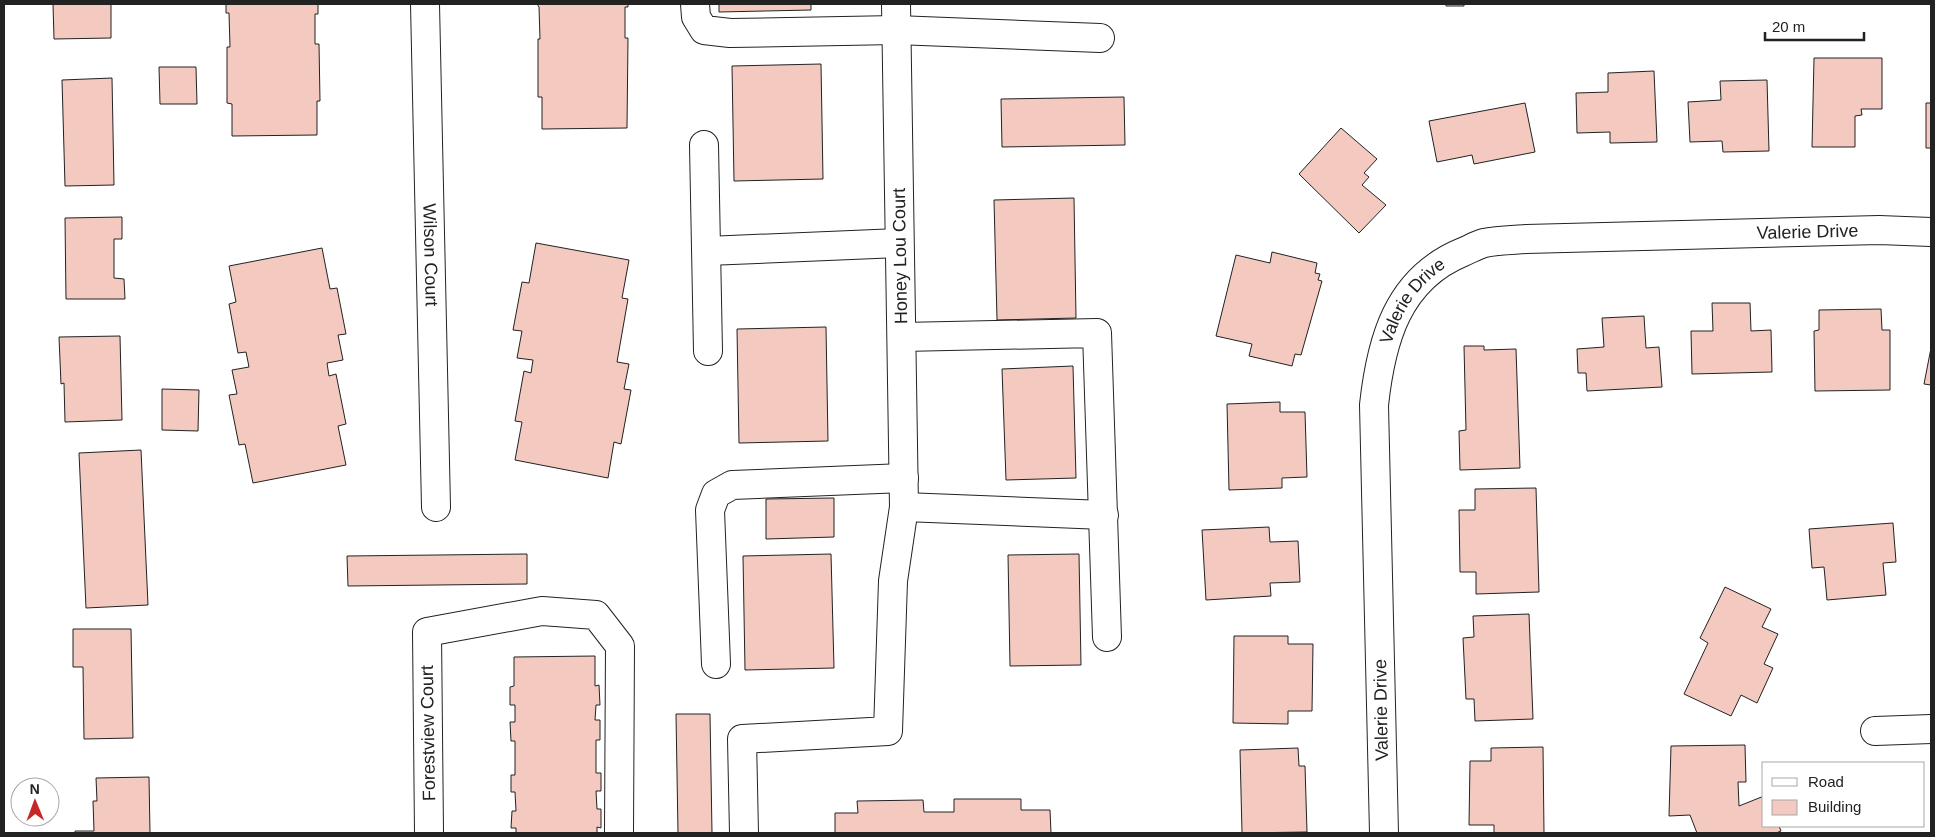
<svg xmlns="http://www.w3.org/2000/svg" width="1935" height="837" viewBox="0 0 1935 837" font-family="Helvetica,sans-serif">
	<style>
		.building { fill: #f3c9c0; stroke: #222 }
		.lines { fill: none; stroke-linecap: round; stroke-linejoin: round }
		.minor-casing { stroke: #222; stroke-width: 30 }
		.minor { stroke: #fff; stroke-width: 28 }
		.labels { text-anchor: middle; stroke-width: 4; stroke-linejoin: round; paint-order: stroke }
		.street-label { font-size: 18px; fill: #222; stroke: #fff }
	</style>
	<rect width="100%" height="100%" fill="#fff"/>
	<!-- building -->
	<path class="building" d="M53,4H111V38L54,39Z
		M226,4H318V14H315V44H319L320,101H317V135L232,136V104L227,103V47H230L229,13H226Z
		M537,4H628V7H625V38H628L627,128L542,129V97H538V39H540L539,7Z
		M719,4H811V10L719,12Z
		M1446,4H1464V6H1446Z
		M1814,58H1882V109H1861L1862,115L1855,116V147H1812Z
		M821,64L823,179L734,181L732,66Z
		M159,67H196L197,104H160Z
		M1654,71L1657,142L1610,143V132L1577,133L1576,93L1608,92V73Z
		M112,78L114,185L65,186L62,80Z
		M1767,80L1769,151L1723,152L1722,141L1690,142L1688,102L1721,100L1720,81Z
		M1124,97L1125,145L1002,147L1001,99Z
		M1525,103L1535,152L1474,164L1472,155L1437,162L1429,121Z
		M1926,103H1931V148H1926Z
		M1341,128L1377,159L1364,173L1369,177L1362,185L1386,205L1359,233L1299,174Z
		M1074,198L1076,318L997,320L994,200Z
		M122,217V239H114V278L124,279L125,299H66L65,218Z
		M536,243L629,260L622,298L628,299L617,362L629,364L624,389L631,390L621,444L614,442L608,478L515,460L522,422L515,421L524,371L531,373L533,360L517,358L522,331L513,330L522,282L529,283Z
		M322,248L330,289L337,288L346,334L338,335L343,360L327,363L329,376L336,374L346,424L338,426L346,465L253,483L245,444L239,445L229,395L237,394L232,370L249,367L246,352L238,353L229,304L236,302L229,266Z
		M1272,252L1317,263L1315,273L1320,274L1318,280L1322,281L1301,355L1295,354L1292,366L1249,356L1252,344L1216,336L1236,255L1270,263Z
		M1712,303H1750L1751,331L1771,330L1772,372L1692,374L1691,331H1713Z
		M1881,309L1882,330H1890V390L1815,391L1814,331L1819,330V310Z
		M1644,316L1646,348L1659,347L1662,387L1587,391L1586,373H1578L1577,349L1604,347L1602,318Z
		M826,327L828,441L739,443L737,329Z
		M120,336L122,420L65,422L64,383L61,384L59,337Z
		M1464,346H1484V350L1516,349L1520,468L1460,470L1459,431L1466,430Z
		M1931,348V385L1924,384Z
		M1073,366L1076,478L1006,480L1002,369Z
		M162,389L199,390L198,431L162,430Z
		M1280,402V412H1305L1307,477L1282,478V488L1229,490L1227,404Z
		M141,450L148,605L86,608L79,453Z
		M1536,488L1539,592L1476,594V572H1460L1459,510H1475V489Z
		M834,498V537L766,539V499Z
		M1893,523L1896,562L1883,563L1886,595L1827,600L1824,567L1812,568L1809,529Z
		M1269,527L1270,542L1298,541L1300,582L1270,583L1271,596L1206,600L1202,530Z
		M527,554V584L348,586L347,556Z
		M831,554L834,668L745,670L743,556Z
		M1079,554L1081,665L1010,666L1008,555Z
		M1725,587L1771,609L1762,627L1778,634L1764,664L1773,668L1757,703L1741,695L1731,716L1684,694L1708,643L1700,638Z
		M1529,614L1533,719L1475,721L1474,699H1466L1463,638L1474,637L1473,616Z
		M73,629H131L133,738L84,739L83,667H73Z
		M1234,636H1288V644H1313L1312,711H1288V724L1233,723Z
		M595,656V686L599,685L600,705H596L595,720H600V740H596V773H601V791H596L597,809H601V828L597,827V833H516V828H511L512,811H516L515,792H511V775H515V741H511L510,722H515V705H510V687L514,686V657Z
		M676,714H710L712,833H678Z
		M1745,745L1746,782H1738L1739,806L1764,796V826H1779L1781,831L1776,833H1697L1690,815L1669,816L1671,746Z
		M1543,747L1544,833H1494V825H1469L1470,761H1491V748Z
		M1298,748L1299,766H1305L1307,832L1242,833L1240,750Z
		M149,777L150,833H75V831H94L93,801H97L96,778Z
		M954,799H1021V810H1050L1051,833H835V813H858L857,801L923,800L924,812H954Z"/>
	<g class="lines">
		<defs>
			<g id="minor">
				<path id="s1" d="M425,4L436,507"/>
				<path d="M695,4L696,17L704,30L730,33L896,30L1100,38"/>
				<path d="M704,145L708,351"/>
				<path d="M707,251L899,243"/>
				<path d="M902,337L1097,333L1107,637"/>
				<path d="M904,507L1104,515"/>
				<path d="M716,664L710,510L716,494L732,485L904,478"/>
				<path d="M1875,731L1931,729"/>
				<path d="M429,833L427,632L542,611L596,615L620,646L619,833"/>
				<path d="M744,833L742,739L888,731L893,581L904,507L896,4"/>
				<path id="s2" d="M1384,833L1374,405C1381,341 1397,279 1463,252C1470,249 1477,245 1484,243C1498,240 1513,240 1526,239L1879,230L1931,232"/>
			</g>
		</defs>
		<!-- minor casing -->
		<use href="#minor" class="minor-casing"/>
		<!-- minor -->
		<use href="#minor" class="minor"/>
	</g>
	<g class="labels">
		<!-- street labels -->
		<g class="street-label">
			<text dy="6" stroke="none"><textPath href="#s2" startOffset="962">Valerie Drive</textPath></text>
			<text dy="6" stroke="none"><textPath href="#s1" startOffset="251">Wilson Court</textPath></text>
			<text transform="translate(900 256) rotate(-91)" y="6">Honey Lou Court</text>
			<text dy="6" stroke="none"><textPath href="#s2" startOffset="542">Valerie Drive</textPath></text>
			<text transform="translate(1381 710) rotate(-91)" y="6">Valerie Drive</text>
			<text transform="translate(428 733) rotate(-91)" y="6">Forestview Court</text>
		</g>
	</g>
	<!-- border -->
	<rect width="1935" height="837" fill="none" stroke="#222222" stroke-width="10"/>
	<!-- legend -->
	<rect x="1762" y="762" width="162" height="65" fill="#ffffff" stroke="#a7a7a7"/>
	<rect x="1772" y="778" width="25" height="8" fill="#ffffff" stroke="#a7a7a7"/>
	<text x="1808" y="787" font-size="15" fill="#222222">Road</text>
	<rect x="1772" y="800" width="25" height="15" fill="#f3c9c0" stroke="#a7a7a7"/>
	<text x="1808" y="812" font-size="15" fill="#222222">Building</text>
	<!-- north arrow -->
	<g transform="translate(35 802) rotate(359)"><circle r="24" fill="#ffffff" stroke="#a7a7a7"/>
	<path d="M0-4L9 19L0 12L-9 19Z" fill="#c62828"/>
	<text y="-8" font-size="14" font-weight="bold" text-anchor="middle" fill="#222222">N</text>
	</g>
	<!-- scale -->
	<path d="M1765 32v8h99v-8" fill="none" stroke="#222222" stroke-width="2.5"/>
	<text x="1772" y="32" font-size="15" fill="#222222" stroke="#ffffff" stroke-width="4" paint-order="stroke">20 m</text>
</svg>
